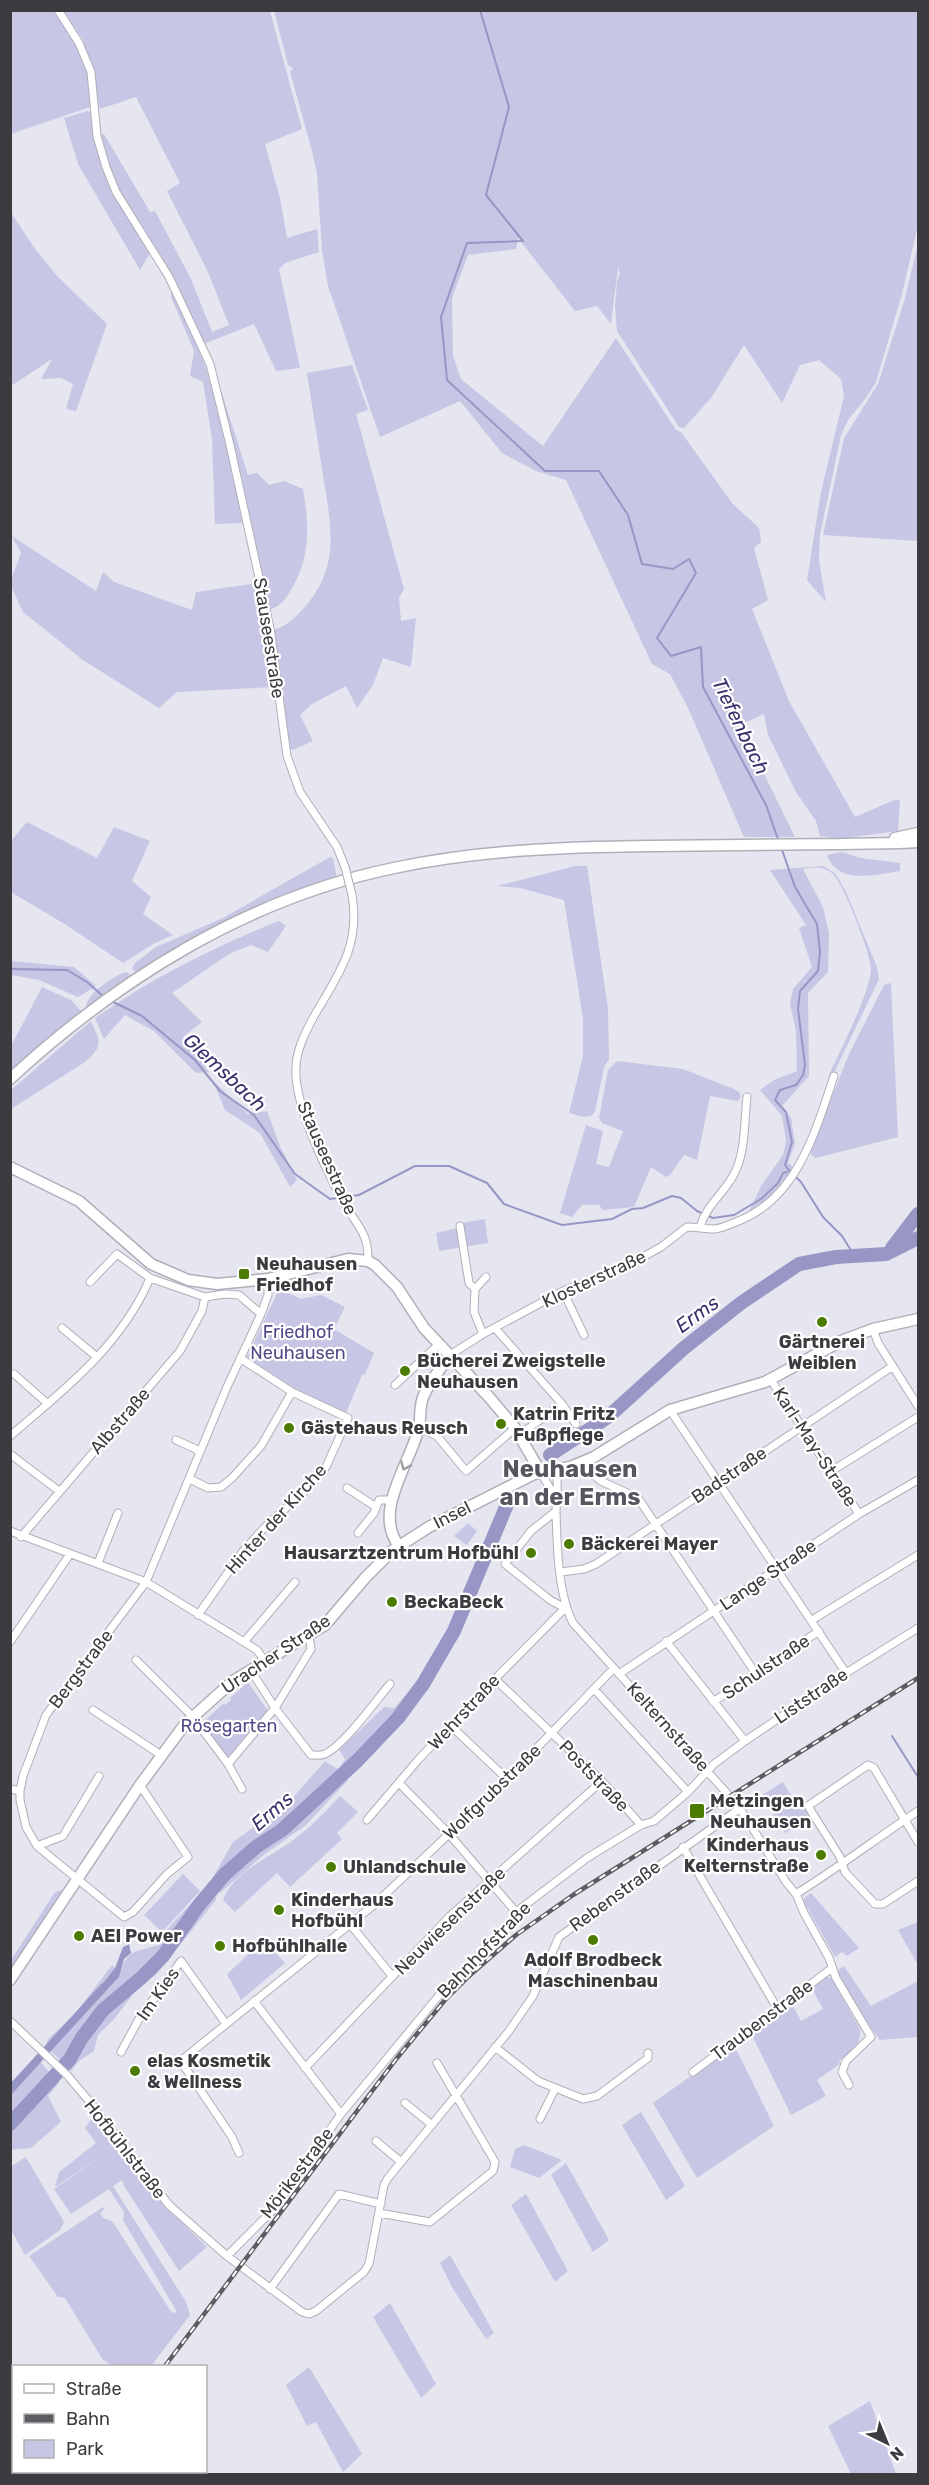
<svg xmlns="http://www.w3.org/2000/svg" width="929" height="2485" viewBox="0 0 929 2485" font-family="Rubik,sans-serif">
	<style>
		.green { fill: #c7c6e5 }
		.water { fill: #9896c4 }
		.lines { fill: none; stroke-linecap: round; stroke-linejoin: round }
		.stream { stroke: #9896c4; stroke-width: 2 }
		.canal { stroke: #9896c4; stroke-width: 8 }
		.river { stroke: #9896c4; stroke-width: 14 }
		.street-casing { stroke: #afafb9; stroke-width: 9 }
		.secondary-casing { stroke: #afafb9; stroke-width: 13 }
		.primary-casing { stroke: #afafb9; stroke-width: 13 }
		.street { stroke: #fff; stroke-width: 7 }
		.secondary { stroke: #fff; stroke-width: 10 }
		.primary { stroke: #fff; stroke-width: 10 }
		.rail-casing { stroke: #5c5c61; stroke-width: 4.5 }
		.rail { stroke: #fff; stroke-width: 2; stroke-dasharray: 7; stroke-linecap: butt }
		.street-bridge-casing { stroke: #afafb9; stroke-width: 9; stroke-linecap: butt }
		.street-bridge { stroke: #fff; stroke-width: 7 }
		.oneway { stroke: #9e9ea0 }
		.poi-dot { fill: #4c7b01; stroke: #fff; stroke-width: 2 }
		.labels { text-anchor: middle; stroke-width: 4.5; stroke-linejoin: round; paint-order: stroke }
		.street-label { font-size: 18px; fill: #3c3c40; stroke: #fff }
		.poi-label { font-size: 18px; font-weight: bold; fill: #3c3c40; stroke: #fff; text-anchor: start }
		.park-label { font-size: 18px; fill: #514a87; stroke: #fff }
		.water-label { font-size: 20px; font-style: italic; fill: #39316b; stroke: #fff }
		.district-label { font-size: 24px; font-weight: bold; fill: #56565f; stroke: #fff }
	</style>
	<rect width="100%" height="100%" fill="#e6e6f1"/>
	<!-- green -->
	<path class="green" d="M10,11H55C70,34 99,79 90,107L11,134Z
		M64,11H270L302,129L265,144L280,198L287,238L317,229L319,252L285,263L279,269L300,368L276,371L254,324L204,344L188,308L118,190L108,166L100,134H104L150,212L155,211L191,279L212,332L229,325L208,272L167,191L180,183L136,97L100,109L83,40Z
		M274,11H918V225L902,294L876,382L866,398L848,420L841,435L820,535L819,560L826,602L807,580L821,492L844,396L841,379L819,360L800,365L782,403L744,345L711,398L684,428L679,427L617,331L615,306L617,282L620,273L618,267L611,324L597,306L575,311L518,238L516,249L468,255L452,298L453,356L461,379L543,446L616,338L676,430L681,432L732,503L759,528L761,542L754,548L768,600L752,609L789,701L855,817L894,800H900L898,831L838,839L820,836L816,821L796,792L768,735L764,714L740,725L795,837H744L688,708L670,674L652,664L566,480L536,471L502,453L460,401L380,437L328,286L322,251L317,173L312,151L290,72L293,68L288,65Z
		M88,111L92,114L113,193L150,253L140,270L78,164L64,118Z
		M10,211L33,246L57,276L107,324L76,411L66,409L73,384L61,378L41,379L52,359L11,386Z
		M918,244V541L823,535L844,438L878,384L905,298Z
		M171,291C212,361 227,442 245,520L243,523L215,524L212,439L203,382L190,376L194,351L171,297Z
		M212,362L248,475L257,473L269,485L284,481L303,489C309,524 311,556 292,588C286,599 281,606 269,610L241,474Z
		M352,365L368,410L356,414L404,589L399,598L401,621L416,618L411,667L383,658L373,685L357,708L346,686L312,704L300,715L313,741L293,750L288,748L273,630C285,627 295,618 303,609C343,565 330,522 322,469C317,437 312,405 307,373Z
		M12,536L96,591L103,572L114,582L192,610L196,592L258,583L275,687L177,692L159,708L83,660L23,612L11,586V579L21,553Z
		M27,822L97,858L114,827L150,841L132,881L151,897L143,914L173,935L153,944L123,963L63,923L11,892V841Z
		M842,852L861,858L900,863V871C876,875 837,885 827,855Z
		M330,857L333,858L337,878C266,900 201,934 136,972L132,969L135,963L156,947L223,918Z
		M575,866H587L608,1009L609,1059L604,1067L595,1112C589,1121 578,1115 569,1113L583,1056V1018L564,900L520,888L497,886Z
		M823,866L836,874L846,892L877,967L879,979L833,1075H829C839,1053 872,989 871,968C871,954 843,883 833,874C823,866 814,867 803,869L823,907L829,933L828,972L808,993L809,1076L782,1106L791,1118L795,1143L788,1163L793,1167C781,1187 767,1200 748,1214L761,1186L783,1155L786,1141L782,1116L760,1090L774,1080L797,1071L796,1032L790,1003L793,989L812,967L799,928L806,925L770,870Z
		M279,921L286,926L268,952L251,945L229,954L172,993L202,1022L183,1037L209,1072L196,1073L154,1031L125,1015L104,1039L95,1018C153,977 214,947 279,921Z
		M10,961L74,967L96,986L78,997L39,980L11,975Z
		M126,972L131,975L86,1008C85,994 114,976 126,972Z
		M891,983L898,1137L816,1158L812,1156L810,1152L849,1054L884,985Z
		M42,987L71,1000L81,1011L11,1073V1046Z
		M91,1021C101,1042 103,1046 85,1062L11,1109V1090Z
		M617,1061L683,1069L734,1089L739,1092L741,1097L738,1101L710,1096L697,1160L684,1155L670,1175L666,1177L651,1167L634,1207L603,1210L599,1205H582L572,1217L560,1213L586,1125L603,1131L596,1164L609,1167L623,1131L602,1123L599,1118L608,1070Z
		M213,1081L248,1114L267,1111L280,1146L297,1180L290,1187L260,1133L225,1110Z
		M485,1219L488,1243L439,1251L436,1233L458,1228L464,1237L462,1223Z
		M279,1289L301,1299L321,1295L345,1307L334,1329L374,1353L365,1374L362,1375L346,1413L297,1390L247,1357Z
		M468,1523L477,1531L467,1545L454,1536Z
		M432,1665L441,1666L430,1687L354,1773L349,1774L340,1767L345,1759L339,1750L384,1707L394,1708Z
		M248,1682L268,1711L230,1755L226,1756L202,1723L223,1704L225,1705L231,1700L230,1698Z
		M325,1761C333,1767 345,1771 348,1780L306,1825L261,1857L220,1893L209,1884L233,1842L289,1802Z
		M783,1782L799,1809L805,1810L810,1818L785,1833L762,1795Z
		M340,1796L358,1812L337,1833L342,1839L290,1887L277,1873L235,1912L223,1900C233,1873 266,1859 289,1843C308,1830 324,1813 340,1796Z
		M183,1874L200,1891L162,1932L144,1915Z
		M207,1886L215,1895L216,1900L155,1976L142,1982L115,2018L98,2035L94,2051L79,2061L71,2071L46,2046L48,2039L75,2014L112,1965L115,1968L96,1992L119,1977C127,1949 132,1953 159,1945L161,1936Z
		M63,1890L62,1892L11,1968V1960L55,1892Z
		M811,1893L859,1948L847,1956L842,1952L835,1957L804,1902V1898Z
		M918,1922V1965L898,1930Z
		M264,1940L285,1963L241,2000L227,1974Z
		M844,1966L871,2006L918,1981V2037L880,2040C870,2026 835,1984 839,1969Z
		M825,1976L832,1979L860,2029C862,2045 850,2052 839,2061L840,2064L817,2080L826,2096L791,2115L751,2033L791,2002L801,2021L823,2009L811,1987Z
		M734,2045L774,2126L697,2178L653,2103Z
		M36,2057L59,2083L48,2096L61,2122L31,2148L11,2150V2083Z
		M641,2112L685,2186L666,2200L622,2125Z
		M92,2118C127,2165 164,2206 207,2247L179,2271L124,2186L122,2180L113,2186L186,2302L190,2315L151,2366H113L103,2360L65,2298L58,2297L29,2256L103,2207L105,2209L100,2213L103,2218L112,2221L172,2313L177,2312L123,2220L124,2212L109,2189L71,2214L54,2189L105,2154L55,2187L59,2172L96,2143L85,2128Z
		M524,2145L562,2160L539,2178L510,2167L515,2149Z
		M26,2157L64,2222L60,2230L25,2255L11,2230L10,2167Z
		M566,2163L609,2240L593,2252L551,2175Z
		M526,2194L568,2271L555,2282L511,2205Z
		M450,2255L494,2333L486,2339L453,2289L440,2263Z
		M390,2303L436,2384L421,2398L373,2317Z
		M309,2367L362,2454L343,2472L316,2422L307,2426L286,2385Z
		M870,2401L896,2474H851L828,2426Z"/>
	<!-- water -->
	<path class="water" d="M129,1944L131,1953L124,1959L119,1977L100,1997L96,1992L115,1968L123,1947Z"/>
	<g class="lines">
		<!-- stream -->
		<path class="stream" d="M480,10L509,107L486,195L523,241L467,243L441,317L447,380L545,471H599L628,515L642,564L673,569L689,559L696,573L657,638L671,656L701,647L703,687L766,805L779,842
			M781,847L795,887L817,924L820,952L818,971L800,991L798,1009L805,1065L803,1075L796,1085L780,1090L775,1100L786,1112L792,1142L785,1165L791,1173
			M10,969L67,970L87,982L104,997
			M111,1001L142,1016L195,1060L220,1091L254,1115L295,1174L330,1199L359,1195L415,1166H449L487,1183L504,1204L562,1225L612,1219L632,1209L643,1208L672,1196L681,1198L697,1211L713,1218L734,1215L761,1199L778,1183L783,1173L787,1172
			M795,1176L801,1182L823,1217L842,1236L854,1255
			M892,1736L918,1777"/>
		<!-- canal -->
		<path class="canal" d="M10,2090L104,1987"/>
		<!-- river -->
		<path class="river" d="M892,1248L918,1214
			M550,1455L608,1417L684,1348L741,1303L799,1264L836,1257L886,1254L918,1238
			M10,2124L70,2059L81,2039L103,2010L141,1978L163,1956L199,1905L225,1874L256,1847L282,1830L357,1761L398,1718L423,1684L454,1631L511,1495"/>
		<defs>
			<path id="street" d="M58,10L79,43L91,72L97,136L106,167L116,192L169,277L210,364L230,445L270,628L287,756L300,792L337,847L345,867
				M352,895C361,947 337,976 313,1018C305,1033 297,1049 296,1066C293,1103 326,1170 344,1203C357,1226 369,1233 368,1261
				M460,1226L469,1283L475,1289L474,1312L483,1334
				M700,1227C706,1206 723,1194 733,1176C746,1154 744,1121 747,1097
				M90,1282L117,1254L150,1278L205,1297L225,1294L239,1295L261,1314
				M475,1289L486,1277
				M563,1291L584,1335
				M62,1328L97,1357
				M495,1328L562,1404L576,1424
				M873,1329L878,1343L918,1406
				M450,1355L483,1334L563,1291L623,1268L661,1247L687,1227C696,1227 705,1229 715,1229C723,1228 733,1223 741,1220C798,1196 816,1130 834,1076
				M14,1374L48,1404
				M771,1380L859,1514
				M395,1385L439,1344
				M670,1410L846,1673
				M419,1428L437,1436L466,1471L515,1428
				M519,1435L562,1404
				M10,1436C63,1391 122,1345 150,1278
				M176,1440L200,1451
				M10,1454L59,1491
				M583,1462L591,1473L601,1481L638,1498L756,1674
				M556,1470C559,1485 556,1498 556,1512C557,1546 558,1594 573,1623L725,1791L745,1816L786,1882L796,1894L804,1913L829,1958L836,1978L871,2037L846,2061L842,2072L849,2085
				M830,1472L918,1417
				M541,1473L557,1500
				M190,1479L208,1488L221,1487L232,1478L261,1446L292,1392
				M347,1488L376,1507
				M10,1531L146,1582L257,1650L264,1660
				M358,1533L374,1513L379,1500H392
				M21,1537L180,1351L202,1311L205,1297
				M98,1563L118,1513
				M561,1572L584,1569L596,1564L893,1366
				M198,1615L243,1551L266,1526L307,1489L326,1467L348,1418L292,1392L240,1358
				M812,1620L918,1555
				M666,1641L745,1741
				M10,1642L70,1554
				M244,1642L295,1582
				M136,1660L192,1716L228,1764L275,1708L311,1649L309,1636
				M250,1669L275,1708L311,1755C315,1755 320,1756 325,1754C344,1745 375,1702 390,1684
				M619,1674L859,1514L918,1480
				M495,1679L602,1781L641,1825
				M594,1689L688,1792
				M713,1702L819,1631
				M93,1710L161,1755
				M451,1726L507,1779
				M228,1764L242,1789
				M400,1784L449,1834L516,1912
				M140,1785L188,1857L167,1874L133,1912L124,1917L37,1846L26,1827L20,1800V1791L23,1776L46,1715L146,1582L227,1387L261,1314L268,1295V1279
				M10,1789L20,1791
				M367,1820L418,1760L495,1679L565,1608L550,1600L505,1564L531,1531L556,1511
				M918,1842L874,1768L868,1765L808,1806L840,1857L845,1872L875,1904H883L918,1881
				M37,1846L63,1836L99,1776
				M683,1847L777,2008
				M796,1894C838,1868 877,1838 918,1811
				M350,1924L392,1976
				M254,2001L341,2114
				M10,2021L67,2075L89,2101L169,2205L227,2256L302,2312L309,2314L316,2311L364,2272L369,2264L384,2185L388,2178L509,2031L533,1996L559,1937L739,1809
				M495,2047L538,2081L583,2099L597,2096L648,2058V2053
				M121,2052L139,2019L181,1961L226,2024
				M305,2068L450,1916L602,1781
				M693,2072L832,1968
				M405,2103L432,2125
				M540,2119L555,2089
				M376,2141L401,2162
				M239,2153L232,2137L182,2063L183,2059L375,1904L507,1779L614,1668
				M379,2213L430,2222L493,2171L495,2162L437,2063
				M227,2256L272,2211L341,2114L441,1993L513,1923L516,1912L587,1858L641,1825L654,1821L688,1792L714,1764L745,1741L846,1673L918,1628
				M270,2289L339,2194L381,2204"/>
			<path id="secondary" d="M10,1167L79,1201L151,1264L188,1280L217,1284L268,1279L348,1259L368,1261L375,1265L397,1287L424,1328L489,1397L515,1428L541,1473
				M399,1546C372,1511 411,1463 419,1427C421,1417 419,1404 424,1395C430,1381 441,1368 450,1355
				M10,1980L140,1785L185,1724L233,1681L325,1625L365,1578L393,1550L429,1527L534,1474L570,1467L594,1457L670,1410L765,1382L841,1341L873,1329L918,1319"/>
			<path id="primary" d="M895,838L918,833
				M10,1079C118,979 248,898 394,868C479,850 565,847 651,846C714,845 777,845 841,844C867,843 892,844 918,842"/>
		</defs>
		<!-- street casing -->
		<use href="#street" class="street-casing"/>
		<!-- secondary casing -->
		<use href="#secondary" class="secondary-casing"/>
		<!-- primary casing -->
		<use href="#primary" class="primary-casing"/>
		<!-- street -->
		<use href="#street" class="street"/>
		<!-- secondary -->
		<use href="#secondary" class="secondary"/>
		<!-- primary -->
		<use href="#primary" class="primary"/>
		<defs>
			<path id="rail" d="M165,2366L397,2058L445,2000L469,1976L516,1935L573,1895L918,1678
				M84,2474L86,2472"/>
		</defs>
		<!-- rail casing -->
		<use href="#rail" class="rail-casing"/>
		<!-- rail -->
		<use href="#rail" class="rail"/>
		<defs>
			<path id="street-bridge" d="M345,867L352,895"/>
		</defs>
		<!-- street-bridge casing -->
		<use href="#street-bridge" class="street-bridge-casing"/>
		<!-- street-bridge -->
		<use href="#street-bridge" class="street-bridge"/>
	</g>
	<!-- one-way arrows -->
	<defs><path id="oneway-chevron" d="M-2-3.5L2.5 0L-2 3.5" fill="none" stroke-width="1.6" stroke-linecap="round" stroke-linejoin="round" transform="scale(1.5)"/></defs>
	<use class="oneway" href="#oneway-chevron" transform="translate(405 1466) rotate(112)"/>
	<!-- markers -->
	<g class="poi-dot">
		<rect x="238" y="1268" width="12" height="12" rx="3"/>
		<circle cx="822" cy="1322" r="6"/>
		<circle cx="405" cy="1371" r="6"/>
		<circle cx="501" cy="1424" r="6"/>
		<circle cx="289" cy="1428" r="6"/>
		<circle cx="569" cy="1544" r="6"/>
		<circle cx="531" cy="1553" r="6"/>
		<circle cx="392" cy="1602" r="6"/>
		<rect x="689" y="1803" width="16" height="16" rx="3"/>
		<circle cx="821" cy="1855" r="6"/>
		<circle cx="331" cy="1867" r="6"/>
		<circle cx="279" cy="1910" r="6"/>
		<circle cx="79" cy="1936" r="6"/>
		<circle cx="593" cy="1940" r="6"/>
		<circle cx="220" cy="1946" r="6"/>
		<circle cx="135" cy="2071" r="6"/>
	</g>
	<g class="labels">
		<!-- street labels -->
		<g class="street-label">
			<text transform="translate(269 638) rotate(81)" y="6">Stauseestraße</text>
			<text transform="translate(327 1158) rotate(66)" y="6">Stauseestraße</text>
			<text transform="translate(594 1279) rotate(-25)" y="6">Klosterstraße</text>
			<text transform="translate(120 1421) rotate(-49)" y="6">Albstraße</text>
			<text transform="translate(815 1447) rotate(57)" y="6">Karl-May-Straße</text>
			<text transform="translate(729 1475) rotate(-34)" y="6">Badstraße</text>
			<text transform="translate(452 1515) rotate(-27)" y="6">Insel</text>
			<text transform="translate(276 1519) rotate(-48)" y="6">Hinter der Kirche</text>
			<text transform="translate(768 1575) rotate(-34)" y="6">Lange Straße</text>
			<text transform="translate(276 1654) rotate(-34)" y="6">Uracher Straße</text>
			<text transform="translate(766 1667) rotate(-34)" y="6">Schulstraße</text>
			<text transform="translate(81 1669) rotate(-53)" y="6">Bergstraße</text>
			<text transform="translate(811 1696) rotate(-34)" y="6">Liststraße</text>
			<text transform="translate(464 1712) rotate(-47)" y="6">Wehrstraße</text>
			<text transform="translate(668 1727) rotate(48)" y="6">Kelternstraße</text>
			<text transform="translate(594 1776) rotate(46)" y="6">Poststraße</text>
			<text transform="translate(492 1792) rotate(-44)" y="6">Wolfgrubstraße</text>
			<text transform="translate(615 1896) rotate(-36)" y="6">Rebenstraße</text>
			<text transform="translate(450 1921) rotate(-44)" y="6">Neuwiesenstraße</text>
			<text transform="translate(484 1950) rotate(-46)" y="6">Bahnhofstraße</text>
			<text transform="translate(158 1994) rotate(-55)" y="6">Im Kies</text>
			<text transform="translate(762 2020) rotate(-37)" y="6">Traubenstraße</text>
			<text transform="translate(125 2149) rotate(52)" y="6">Hofbühlstraße</text>
			<text transform="translate(297 2173) rotate(-53)" y="6">Mörikestraße</text>
		</g>
		<!-- poi labels -->
		<g class="poi-label">
			<text x="256" y="1270">Neuhausen<tspan x="256" dy="21">Friedhof</tspan></text>
			<text x="822" y="1348" text-anchor="middle">Gärtnerei<tspan x="822" dy="21">Weiblen</tspan></text>
			<text x="417" y="1367">Bücherei Zweigstelle<tspan x="417" dy="21">Neuhausen</tspan></text>
			<text x="513" y="1420">Katrin Fritz<tspan x="513" dy="21">Fußpflege</tspan></text>
			<text x="301" y="1434">Gästehaus Reusch</text>
			<text x="581" y="1550">Bäckerei Mayer</text>
			<text x="519" y="1559" text-anchor="end">Hausarztzentrum Hofbühl</text>
			<text x="404" y="1608">BeckaBeck</text>
			<text x="710" y="1807">Metzingen<tspan x="710" dy="21">Neuhausen</tspan></text>
			<text x="809" y="1851" text-anchor="end">Kinderhaus<tspan x="809" dy="21">Kelternstraße</tspan></text>
			<text x="343" y="1873">Uhlandschule</text>
			<text x="291" y="1906">Kinderhaus<tspan x="291" dy="21">Hofbühl</tspan></text>
			<text x="91" y="1942">AEI Power</text>
			<text x="232" y="1952">Hofbühlhalle</text>
			<text x="593" y="1966" text-anchor="middle">Adolf Brodbeck<tspan x="593" dy="21">Maschinenbau</tspan></text>
			<text x="147" y="2067">elas Kosmetik<tspan x="147" dy="21">&amp; Wellness</tspan></text>
		</g>
		<!-- park labels -->
		<g class="park-label">
			<text x="298" y="1338">Friedhof<tspan x="298" dy="21">Neuhausen</tspan></text>
			<text x="229" y="1732">Rösegarten</text>
		</g>
		<!-- water labels -->
		<g class="water-label">
			<text transform="translate(741 726) rotate(64)" y="7">Tiefenbach</text>
			<text transform="translate(225 1072) rotate(43)" y="7">Glemsbach</text>
			<text transform="translate(697 1314) rotate(-36)" y="7">Erms</text>
			<text transform="translate(272 1811) rotate(-41)" y="7">Erms</text>
		</g>
		<!-- district labels -->
		<g class="district-label">
			<text x="570" y="1477">Neuhausen<tspan x="570" dy="28">an der Erms</tspan></text>
		</g>
	</g>
	<!-- border -->
	<rect width="929" height="2485" fill="none" stroke="#3c3c40" stroke-width="24"/>
	<!-- legend -->
	<rect x="12" y="2365" width="195" height="108" fill="#ffffff" stroke="#b1b1b3" stroke-width="1.5"/>
	<rect x="24" y="2384" width="30" height="9" fill="#ffffff" stroke="#b1b1b3" stroke-width="1.5"/>
	<text x="66" y="2395" font-size="18" fill="#3c3c40">Straße</text>
	<rect x="24" y="2414" width="30" height="9" fill="#5c5c61" stroke="#b1b1b3" stroke-width="1.5"/>
	<text x="66" y="2425" font-size="18" fill="#3c3c40">Bahn</text>
	<rect x="24" y="2440" width="30" height="18" fill="#c7c6e5" stroke="#b1b1b3" stroke-width="1.5"/>
	<text x="66" y="2455" font-size="18" fill="#3c3c40">Park</text>
	<!-- north arrow -->
	<g transform="translate(887 2443) rotate(137)" stroke="#ffffff" stroke-width="4.5" paint-order="stroke">
	<path d="M0-4.5L10 22L0 15L-10 22Z" fill="#3c3c40"/>
	<text y="-9" font-size="16" font-weight="bold" text-anchor="middle" fill="#3c3c40">N</text>
	</g>
</svg>
